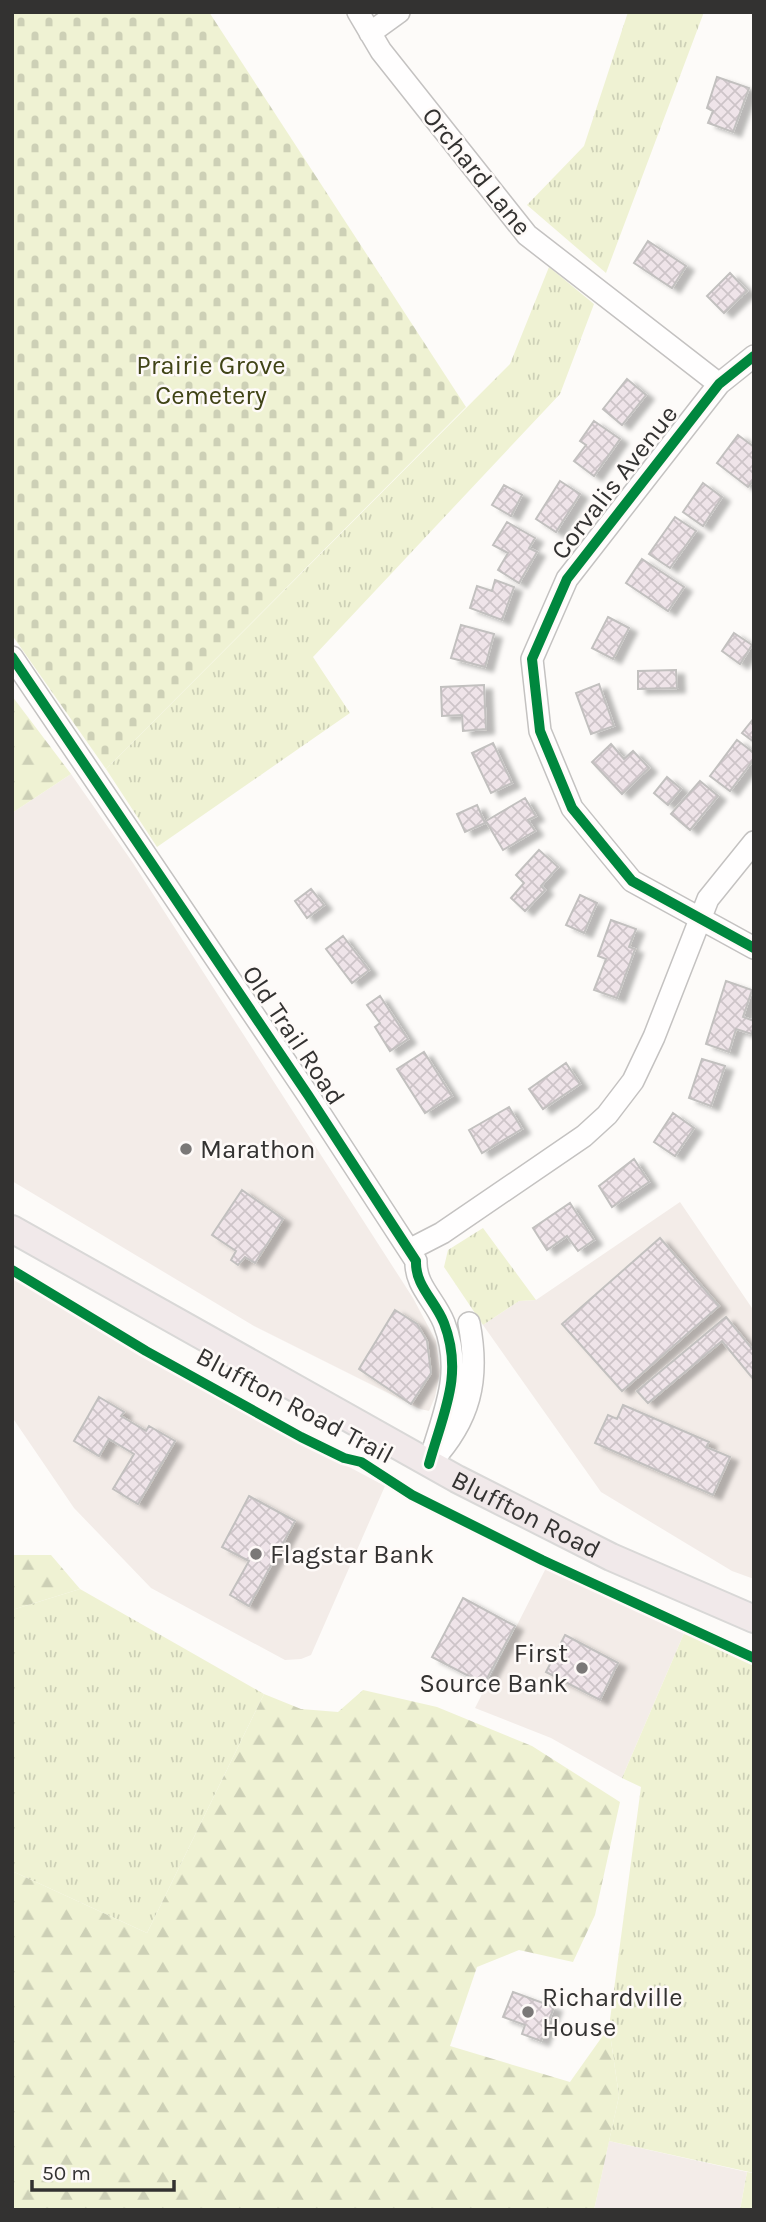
<svg xmlns="http://www.w3.org/2000/svg" width="766" height="2222" viewBox="0 0 766 2222" font-family="Karla,sans-serif">
	<style>
		.built { fill: #f3ece8 }
		.grass { fill: url(#grass-tufts) }
		.forest { fill: url(#forest-firs) }
		.cemetery { fill: url(#cemetery-stones) }
		.building { fill: url(#building-cross-hatch); stroke: #c2c0bf; stroke-width: 2; filter: url(#shadow) }
		.lines { fill: none; stroke-linecap: round; stroke-linejoin: round }
		.minor-casing { stroke: #c4c2c1; stroke-width: 24 }
		.major-casing { stroke: #d9d8d7; stroke-width: 30 }
		.minor { stroke: #fffefe; stroke-width: 21 }
		.major { stroke: #f1e9ea; stroke-width: 26 }
		.cycleway-casing { stroke: #fefaf8; stroke-width: 15 }
		.cycleway { stroke: #00873e; stroke-width: 10 }
		.poi-dot { fill: #7a7877; stroke: #fefaf8; stroke-width: 2.5 }
		.labels { text-anchor: middle; stroke-width: 5; stroke-linejoin: round; paint-order: stroke }
		.street-label { font-size: 26px; fill: #333231; stroke: #fefaf8 }
		.park-label { font-size: 26px; fill: #404416; stroke: #fefaf8 }
		.poi-label { font-size: 26px; fill: #333231; stroke: #fefaf8; text-anchor: start }
	</style>
	<defs>
		<pattern id="grass-tufts" width="24" height="20" patternUnits="userSpaceOnUse" patternTransform="scale(1.75)"><rect width="24" height="20" fill="#eff2d3"/><path d="M3 7l-1-3M5 7V3M7 7l1-3M15 17l-1-3M17 17v-4M19 17l1-3" fill="none" stroke="#cdd0b6"/></pattern>
		<pattern id="forest-firs" width="22" height="20" patternUnits="userSpaceOnUse" patternTransform="scale(1.75)"><rect width="22" height="20" fill="#eff2d3"/><path d="M5 1l3.5 6h-7zM16 11l3.5 6h-7z" fill="#cdd0b6"/></pattern>
		<pattern id="cemetery-stones" width="16" height="16" patternUnits="userSpaceOnUse" patternTransform="scale(1.75)"><rect width="16" height="16" fill="#eff2d3"/><path d="M2 7V4a2 2 0 0 1 4 0v3zM10 15v-3a2 2 0 0 1 4 0v3z" fill="#cdd0b6"/></pattern>
		<pattern id="building-cross-hatch" width="8" height="8" patternUnits="userSpaceOnUse" patternTransform="scale(1.75)"><rect width="8" height="8" fill="#efe4e9"/><path d="M0 0l8 8M0 8l8-8" fill="none" stroke="#cdc4c8"/></pattern>
		<filter id="shadow"><feDropShadow dx="8" dy="4.5" stdDeviation="2" flood-color="#0004"/></filter>
	</defs>
	<rect width="100%" height="100%" fill="#fdfbf9"/>
	<!-- built -->
	<path class="built" d="M71,774L133,863L413,1298L436,1341L440,1371L435,1397L429,1411L420,1409L254,1326L12,1181V813Z
		M680,1202L754,1311V1579L732,1571L601,1492L483,1325L519,1301L536,1300Z
		M12,1276L178,1376L385,1486L311,1655L301,1659L285,1660L151,1588L74,1508L12,1417Z
		M546,1568L685,1631L622,1778L551,1738L475,1708Z
		M609,2141L747,2172L740,2210H594Z"/>
	<!-- grass -->
	<path class="grass" d="M628,12H704L606,273L527,205L584,146Z
		M549,267L594,304L560,394L313,657L350,713L157,847L106,769L510,364Z
		M483,1228L536,1300L519,1301L483,1325L444,1267L448,1250Z
		M80,1589L264,1694L147,1933L12,1871V1610Z
		M685,1631L754,1661V2173L609,2141L619,2096L609,2027L641,1787L622,1778Z"/>
	<!-- forest -->
	<path class="forest" d="M12,696L71,774L12,813Z
		M12,1555H51L80,1589L12,1610Z
		M363,1690L437,1707L532,1746L620,1802L595,1915L573,1962L519,1950L477,1967L450,2046L570,2082L609,2027L619,2096L594,2210H12V1871L147,1933L264,1694L301,1709L338,1712Z
		M747,2172L754,2173V2210H740Z"/>
	<!-- cemetery -->
	<path class="cemetery" d="M12,12H209L466,407L106,769L12,635Z"/>
	<!-- building -->
	<path class="building" d="M717,77L749,88L733,132L708,123L713,111L707,108Z
		M648,241L686,266L672,288L634,263Z
		M730,273L747,291L724,313L707,296Z
		M627,379L646,395L622,425L603,409Z
		M594,421L620,439L594,476L574,461L586,445L580,441Z
		M738,435L754,447V480L748,487L717,463Z
		M560,481L580,494L556,532L536,519Z
		M703,483L722,497L703,526L683,512Z
		M504,485L522,495L511,516L492,505Z
		M675,517L696,531L670,568L649,554Z
		M507,522L535,538L529,548L537,552L519,583L498,570L508,553L493,545Z
		M642,559L684,587L668,611L626,583Z
		M495,580L514,587L502,620L470,608L477,586L492,591Z
		M608,617L629,628L613,659L592,648Z
		M461,625L494,634L485,667L451,658Z
		M734,633L752,645L740,664L722,651Z
		M676,670L677,688L638,689V671Z
		M599,684L614,726L591,734L576,693Z
		M484,685L486,729L463,731L462,715L442,716L441,687Z
		M754,718V742L742,733Z
		M737,740L754,753V759L730,791L710,776Z
		M493,743L512,783L491,793L472,753Z
		M611,744L624,759L633,751L649,768L622,794L592,762Z
		M667,777L681,789L668,805L654,793Z
		M700,781L718,796L690,830L671,814Z
		M525,798L536,816L528,820L535,831L503,850L486,821Z
		M477,805L485,823L465,832L457,814Z
		M539,850L558,867L541,886L545,890L525,911L511,898L524,883L516,875Z
		M311,889L324,905L307,918L295,901Z
		M580,895L597,903L584,933L566,925Z
		M611,920L636,929L629,947L635,949L617,998L594,990L606,959L598,956Z
		M343,936L369,970L352,983L326,949Z
		M726,981L752,990L743,1017L754,1021L752,1034L736,1029L729,1052L706,1044Z
		M380,996L408,1039L390,1051L375,1027L380,1023L367,1005Z
		M424,1052L452,1096L425,1113L397,1069Z
		M702,1059L725,1066L711,1106L689,1098Z
		M566,1063L580,1084L543,1109L529,1089Z
		M509,1107L522,1129L482,1153L469,1130Z
		M673,1113L694,1128L675,1156L654,1142Z
		M634,1159L649,1182L612,1207L599,1186Z
		M242,1190L283,1219L255,1263L245,1257L238,1265L231,1260L236,1251L212,1235Z
		M570,1203L594,1240L578,1251L567,1236L547,1250L533,1228Z
		M660,1238L719,1306L622,1391L562,1324Z
		M395,1310L417,1324L427,1341L431,1373L411,1404L359,1369Z
		M726,1317L754,1351V1380L722,1341L648,1403L637,1391Z
		M99,1397L124,1412L121,1416L146,1431L149,1426L175,1441L138,1504L113,1489L134,1454L109,1439L99,1456L74,1441Z
		M623,1405L709,1442L706,1447L730,1457L713,1495L595,1443L608,1415L617,1419Z
		M249,1496L295,1521L249,1606L230,1595L249,1561L222,1547Z
		M463,1598L515,1626L484,1684L432,1657Z
		M565,1635L618,1663L600,1700L546,1672Z
		M513,1992L554,2007L541,2041L522,2034L525,2025L503,2017Z"/>
	<g class="lines">
		<defs>
			<path id="minor" d="M358,12L381,51L527,235L719,384
				M370,33L399,12
				M754,356L719,384L567,579L532,659L540,731L572,808L632,881L754,948
				M12,657L308,1095L416,1261C415,1286 435,1300 444,1323C464,1375 443,1413 429,1464
				M409,1250L442,1233L584,1136L607,1115L633,1081L654,1037L708,899L754,842
				M431,1462C470,1420 480,1380 469,1323"/>
			<g id="major">
				<path id="s1" d="M12,1229L457,1479L611,1557L754,1619"/>
			</g>
		</defs>
		<!-- minor casing -->
		<use href="#minor" class="minor-casing"/>
		<!-- major casing -->
		<use href="#major" class="major-casing"/>
		<!-- minor -->
		<use href="#minor" class="minor"/>
		<!-- major -->
		<use href="#major" class="major"/>
		<defs>
			<path id="cycleway" d="M754,356L719,384L567,579L532,659L540,731L572,808L632,881L754,948
				M12,657L308,1095L416,1261C415,1286 435,1300 444,1323C464,1375 443,1413 429,1464
				M12,1270L146,1351L301,1437L344,1458L361,1462L412,1495L542,1560L754,1658"/>
		</defs>
		<!-- cycleway casing -->
		<use href="#cycleway" class="cycleway-casing"/>
		<!-- cycleway -->
		<use href="#cycleway" class="cycleway"/>
	</g>
	<!-- markers -->
	<g class="poi-dot">
		<circle cx="186" cy="1149" r="7"/>
		<circle cx="256" cy="1554" r="7"/>
		<circle cx="582" cy="1668" r="7"/>
		<circle cx="528" cy="2012" r="7"/>
	</g>
	<g class="labels">
		<!-- street labels -->
		<g class="street-label">
			<text transform="translate(477 171) rotate(51)" y="9">Orchard Lane</text>
			<text transform="translate(614 482) rotate(-52)" y="9">Corvalis Avenue</text>
			<text transform="translate(294 1035) rotate(56)" y="9">Old Trail Road</text>
			<text transform="translate(295 1405) rotate(28)" y="9">Bluffton Road Trail</text>
			<text dy="9" stroke="none"><textPath href="#s1" startOffset="588">Bluffton Road</textPath></text>
		</g>
		<!-- park labels -->
		<g class="park-label">
			<text x="211" y="374">Prairie Grove<tspan x="211" dy="30">Cemetery</tspan></text>
		</g>
		<!-- poi labels -->
		<g class="poi-label">
			<text x="200" y="1158">Marathon</text>
			<text x="270" y="1563">Flagstar Bank</text>
			<text x="568" y="1662" text-anchor="end">First<tspan x="568" dy="30">Source Bank</tspan></text>
			<text x="542" y="2006">Richardville<tspan x="542" dy="30">House</tspan></text>
		</g>
	</g>
	<!-- border -->
	<rect width="766" height="2222" fill="none" stroke="#333231" stroke-width="28"/>
	<!-- scale -->
	<path d="M32 2180v10h142v-10" fill="none" stroke="#333231" stroke-width="3.5"/>
	<text x="42" y="2180" font-size="21" fill="#333231" stroke="#fefaf8" stroke-width="5" paint-order="stroke">50 m</text>
</svg>
